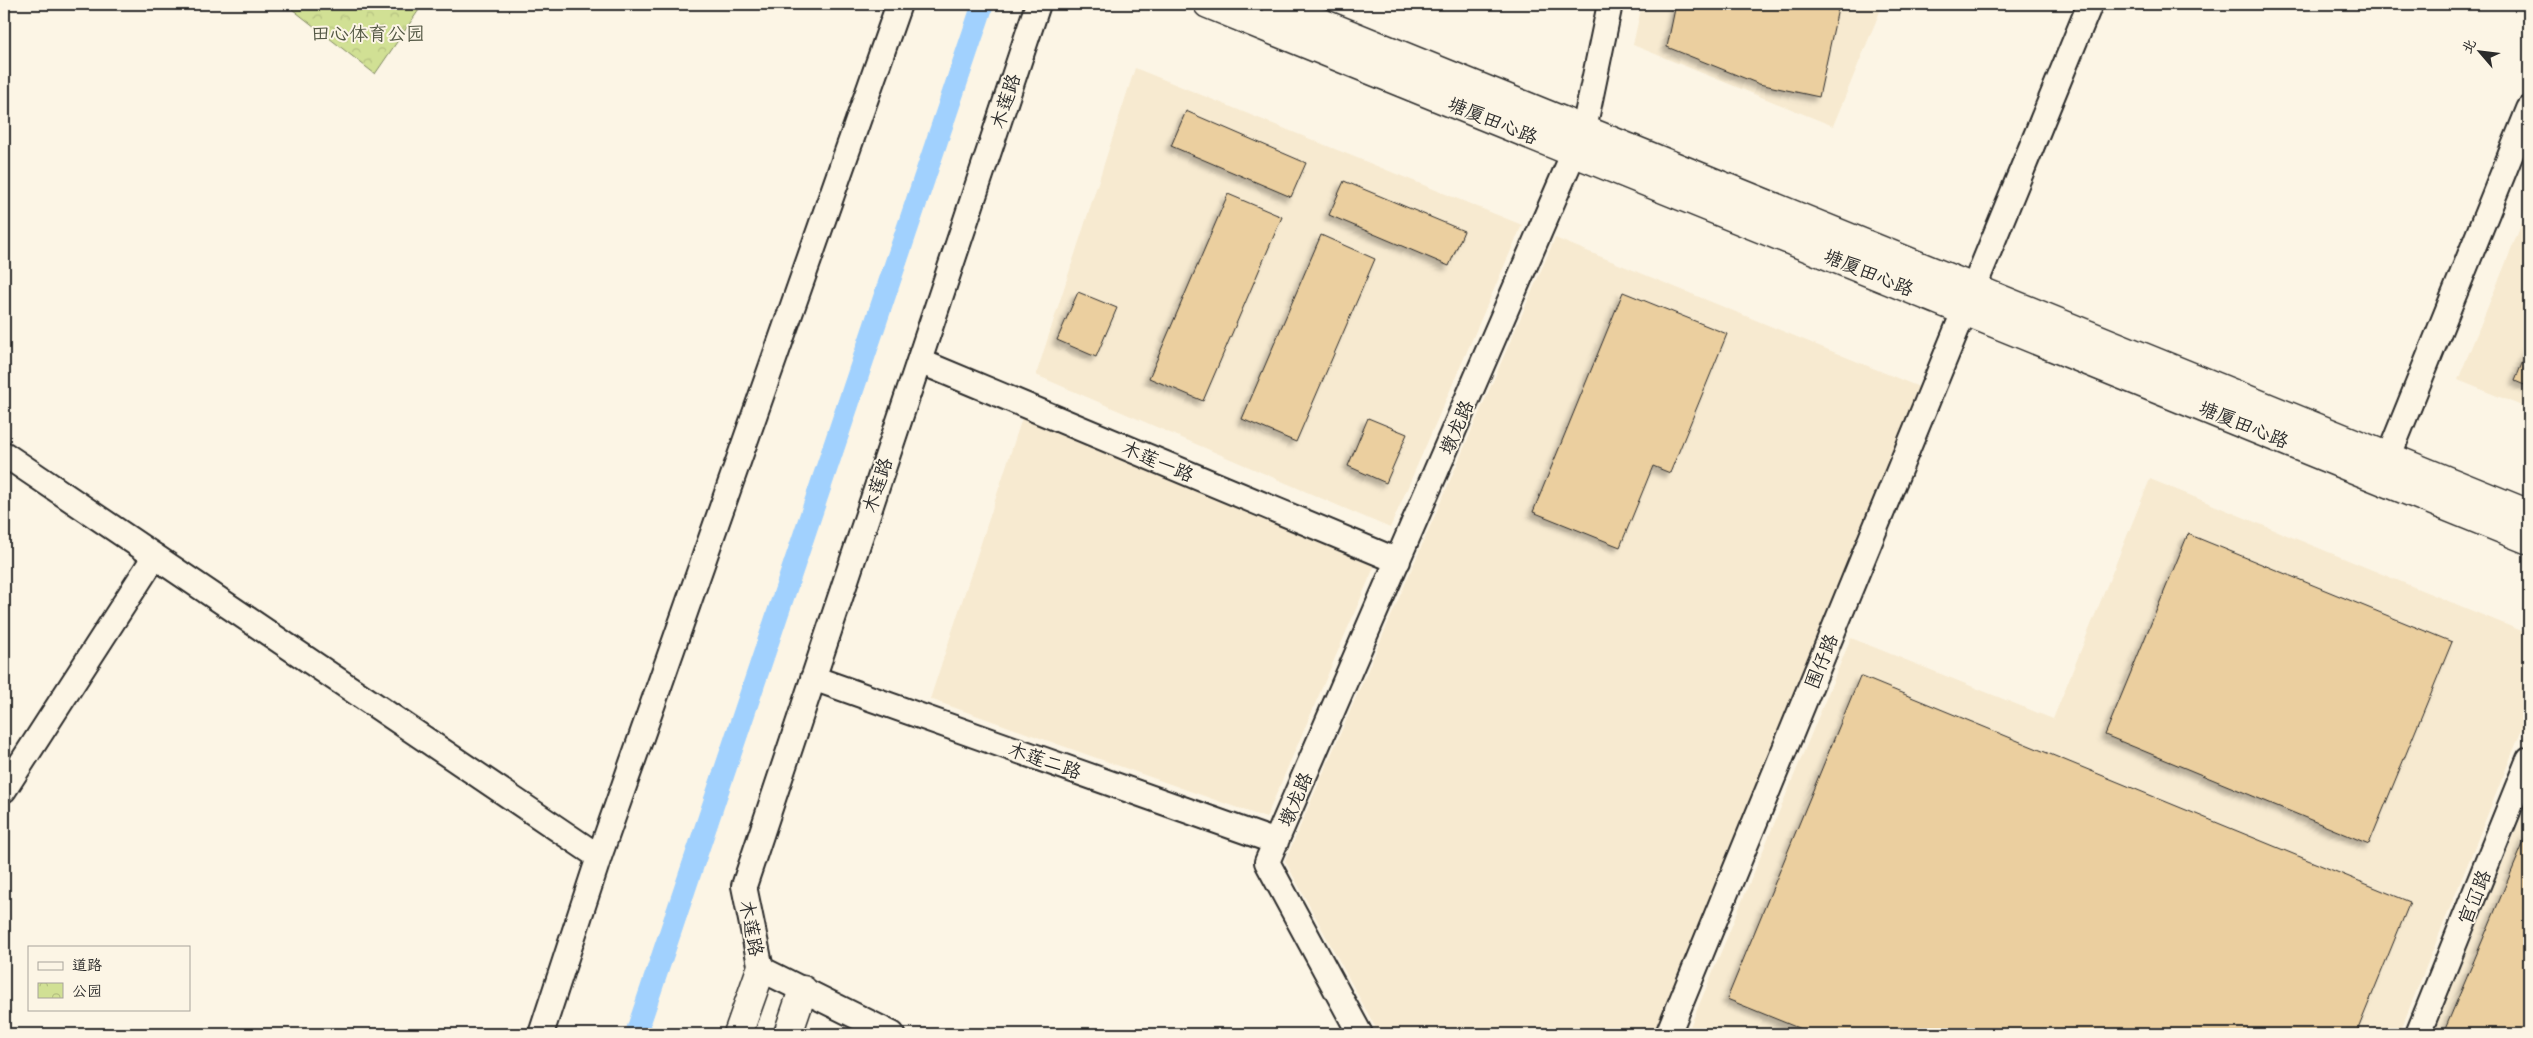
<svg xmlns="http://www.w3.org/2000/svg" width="2533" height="1038" viewBox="0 0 2533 1038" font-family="'Shantell Sans','LXGW WenKai TC',sans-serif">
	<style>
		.built { fill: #f7ead0 }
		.park { fill: url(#park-crowns); stroke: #7e8660 }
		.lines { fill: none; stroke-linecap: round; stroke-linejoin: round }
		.canal { stroke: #a1d1fe; stroke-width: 22 }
		.building { fill: #ebcf9f; stroke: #2b2b2b; filter: url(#shadow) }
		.minor-casing { stroke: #2b2b2b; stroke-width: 28 }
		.tertiary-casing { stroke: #2b2b2b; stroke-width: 31 }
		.secondary-casing { stroke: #2b2b2b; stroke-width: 31 }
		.minor { stroke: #fcf5e5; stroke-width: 24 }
		.tertiary { stroke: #fcf5e5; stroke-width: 28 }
		.secondary { stroke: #fcf5e5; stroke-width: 28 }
		.labels { text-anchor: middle; stroke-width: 4; stroke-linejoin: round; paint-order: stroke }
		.park-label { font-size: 19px; fill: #545845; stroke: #fcf5e5 }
		.street-label { font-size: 19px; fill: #2b2b2b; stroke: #fcf5e5 }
	</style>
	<defs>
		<pattern id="park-crowns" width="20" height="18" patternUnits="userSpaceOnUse" patternTransform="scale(1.25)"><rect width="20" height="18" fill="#d1e094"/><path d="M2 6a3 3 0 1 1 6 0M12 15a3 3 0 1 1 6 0" fill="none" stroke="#b4c080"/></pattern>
		<filter id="shadow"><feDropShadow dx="-4.5" dy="4.5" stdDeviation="2.5" flood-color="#0004"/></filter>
	</defs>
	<rect width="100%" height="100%" fill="#fcf5e5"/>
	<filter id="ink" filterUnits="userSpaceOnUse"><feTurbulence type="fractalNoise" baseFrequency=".02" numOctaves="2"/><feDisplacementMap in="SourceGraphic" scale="10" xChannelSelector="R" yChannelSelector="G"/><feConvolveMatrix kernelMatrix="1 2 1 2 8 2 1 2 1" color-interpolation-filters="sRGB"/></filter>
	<g filter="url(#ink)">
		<!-- built -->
		<path class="built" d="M1642,4H1883L1833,126L1633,45Z
			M1135,68L1522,225L1390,528L1036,375Z
			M2529,206V409L2458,380Z
			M1555,238L1919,387L1654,1034H1379L1285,861Z
			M1022,418L1375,565L1266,818L930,699Z
			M2150,479L2529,634V712L2399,1034H1687L1851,638L2053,719Z
			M2529,798V1034H2433Z"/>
		<!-- park -->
		<path class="park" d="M295,4H423L375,74L292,9Z"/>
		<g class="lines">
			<!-- canal -->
			<path class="canal" d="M636,1034L983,4"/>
		</g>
		<!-- building -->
		<path class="building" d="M1676,4H1839L1819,97L1759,84L1667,47Z
			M1186,111L1306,163L1291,197L1171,146Z
			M1344,181L1464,231L1449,266L1329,215Z
			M1228,194L1282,217L1203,401L1149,378Z
			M1321,235L1375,259L1296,442L1242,419Z
			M1078,292L1117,308L1096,357L1057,340Z
			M1623,292L1727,334L1670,473L1653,466L1620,547L1533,512Z
			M2529,346V387L2515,381Z
			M1368,418L1407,434L1386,483L1348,466Z
			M2188,534L2452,642L2369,844L2105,735Z
			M1860,676L2410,902L2356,1034H1813L1727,999Z
			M2529,830V1034H2443Z"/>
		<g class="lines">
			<defs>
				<path id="minor" d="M919,361L1398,561
					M4,454L599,857
					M2382,473L2529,109
					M813,678L1276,842
					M4,790L155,556
					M541,1034L599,857L899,4
					M892,1034L761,969L744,886L1038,4
					M1360,1034L1267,862L1584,129L1610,4
					M1668,1034L2090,4
					M2418,1034L2529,759"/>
				<path id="tertiary" d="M738,1034L761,969
					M788,1034L803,990"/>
				<path id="secondary" d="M1208,4L2529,540
					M1275,4L2529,514"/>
			</defs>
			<!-- minor casing -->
			<use href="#minor" class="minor-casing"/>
			<!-- tertiary casing -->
			<use href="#tertiary" class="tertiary-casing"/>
			<!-- secondary casing -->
			<use href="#secondary" class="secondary-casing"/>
			<!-- minor -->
			<use href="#minor" class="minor"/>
			<!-- tertiary -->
			<use href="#tertiary" class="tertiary"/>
			<!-- secondary -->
			<use href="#secondary" class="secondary"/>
		</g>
	</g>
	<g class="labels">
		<!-- park labels -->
		<g class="park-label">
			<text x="368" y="40">田心体育公园</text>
		</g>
		<!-- street labels -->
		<g class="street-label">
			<text transform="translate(1005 101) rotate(-72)" y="7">木莲路</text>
			<text transform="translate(1493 120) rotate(22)" y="7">塘厦田心路</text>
			<text transform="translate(1869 272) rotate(22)" y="7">塘厦田心路</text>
			<text transform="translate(2244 424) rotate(22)" y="7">塘厦田心路</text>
			<text transform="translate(1456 427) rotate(-67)" y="7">墩龙路</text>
			<text transform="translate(1158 461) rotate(23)" y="7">木莲一路</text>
			<text transform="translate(877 485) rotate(-72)" y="7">木莲路</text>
			<text transform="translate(1821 661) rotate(-68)" y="7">围仔路</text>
			<text transform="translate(1045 760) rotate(19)" y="7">木莲二路</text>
			<text transform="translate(1295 799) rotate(-67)" y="7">墩龙路</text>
			<text transform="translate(2474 897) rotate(-68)" y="7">官冚路</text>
			<text transform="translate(752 928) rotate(79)" y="7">木莲路</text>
		</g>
	</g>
	<!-- margin -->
	<rect width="2533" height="1038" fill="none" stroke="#fcf5e5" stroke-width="20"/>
	<rect x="10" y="10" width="2513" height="1018" fill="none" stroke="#2b2b2b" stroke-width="2" filter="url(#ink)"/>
	<!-- legend -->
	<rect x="28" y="946" width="162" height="65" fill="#fcf5e5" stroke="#a8a49b"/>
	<rect x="38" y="962" width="25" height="8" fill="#fcf5e5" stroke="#a8a49b"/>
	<text x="72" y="970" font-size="15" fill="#2b2b2b">道路</text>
	<rect x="38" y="983" width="25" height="15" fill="url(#park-crowns)" stroke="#a8a49b"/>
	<text x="72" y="996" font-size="15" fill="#2b2b2b">公园</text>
	<!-- north arrow -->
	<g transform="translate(2480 52) rotate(298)" stroke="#fcf5e5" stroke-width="4" paint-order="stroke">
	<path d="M0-4L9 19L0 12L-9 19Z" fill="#2b2b2b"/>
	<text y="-8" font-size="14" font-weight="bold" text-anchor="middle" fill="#2b2b2b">北</text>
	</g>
</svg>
